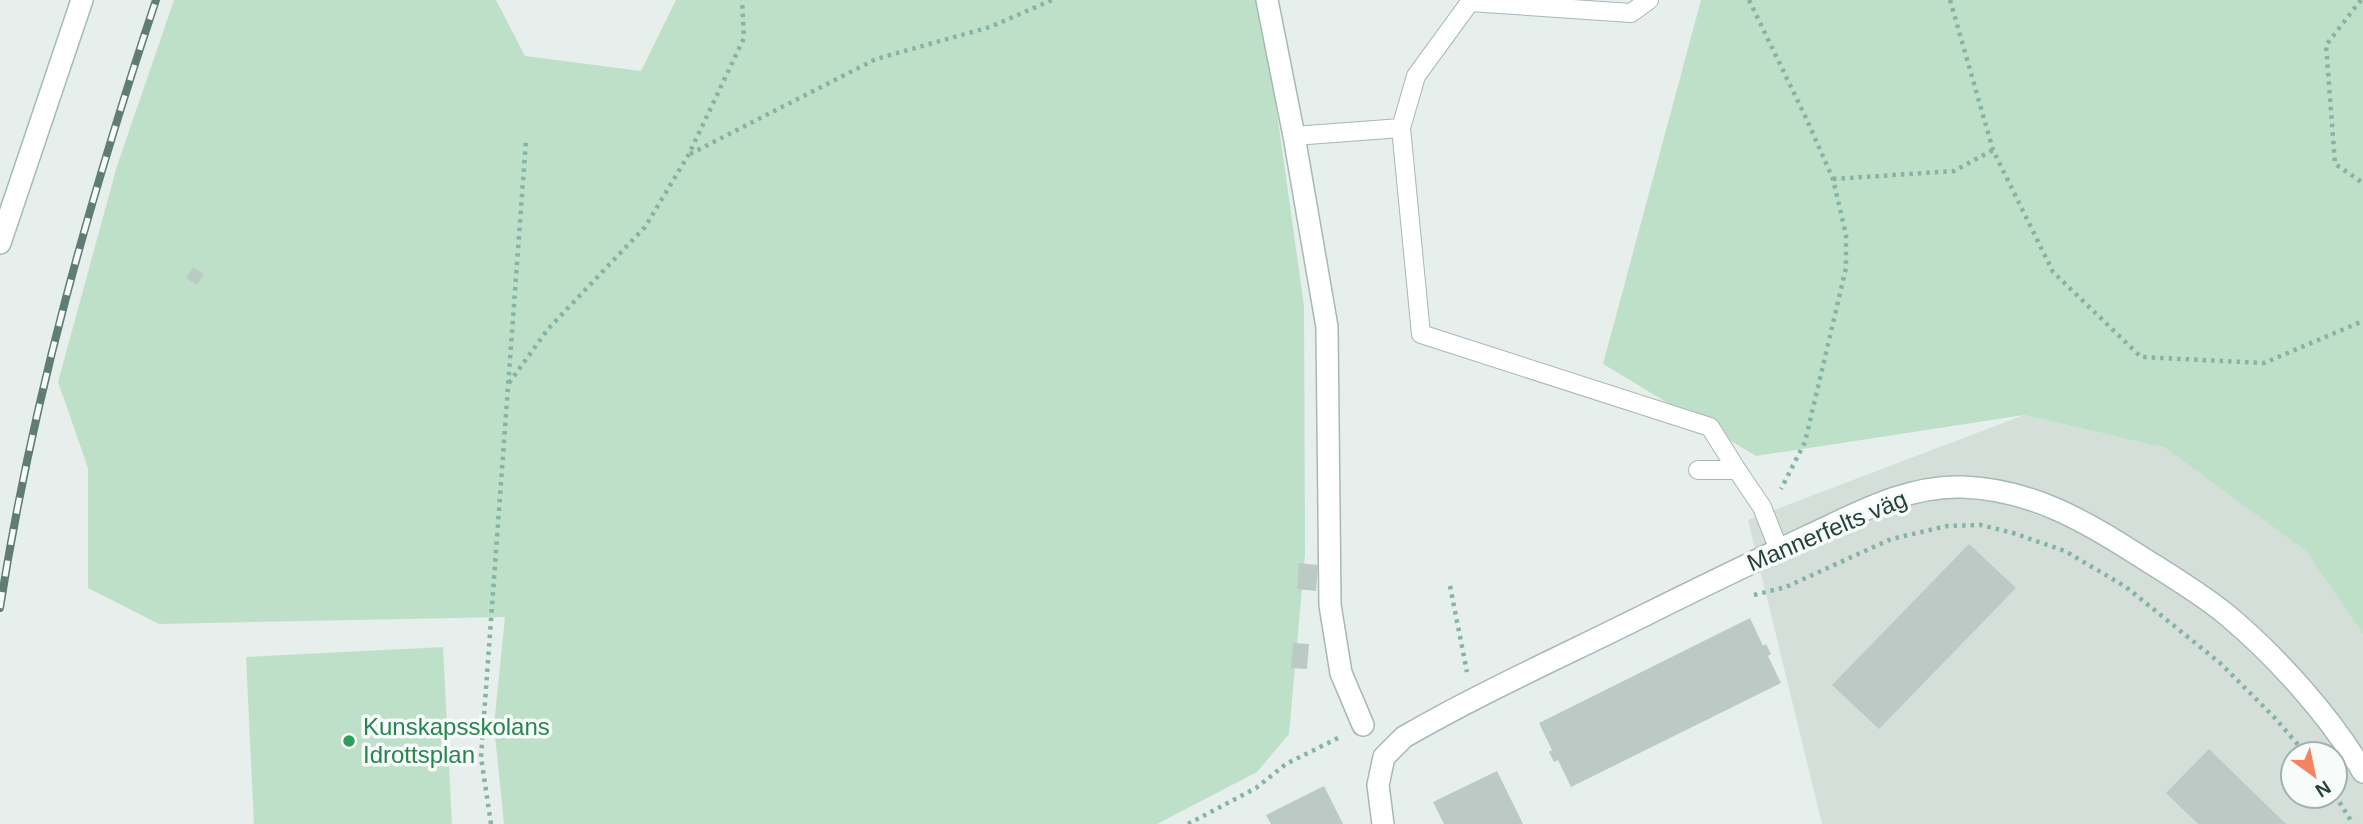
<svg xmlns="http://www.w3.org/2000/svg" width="2363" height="824" viewBox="0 0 2363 824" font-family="Helvetica,sans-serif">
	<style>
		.built { fill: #d4dfda; fill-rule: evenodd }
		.green { fill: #bfe0c8 }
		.building { fill: #bbcac4 }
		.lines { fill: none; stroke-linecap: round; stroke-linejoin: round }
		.lane-casing { stroke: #a8b8b2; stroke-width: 20 }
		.street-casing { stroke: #a8b8b2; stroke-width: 24 }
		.secondary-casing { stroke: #a4bbb3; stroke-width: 24 }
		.path { stroke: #86b3a5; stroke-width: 4.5; stroke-dasharray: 3.5 5; stroke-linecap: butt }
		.lane { stroke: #fff; stroke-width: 18 }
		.street { stroke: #fff; stroke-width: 21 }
		.secondary { stroke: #fff; stroke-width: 21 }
		.rail-casing { stroke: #5f7d75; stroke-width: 8 }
		.rail { stroke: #f7fbf9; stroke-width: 5; stroke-dasharray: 16; stroke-linecap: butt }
		.leisure-dot { fill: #2e9e5b; stroke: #f7fbf9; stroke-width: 2.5 }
		.labels { text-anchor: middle; stroke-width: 7; stroke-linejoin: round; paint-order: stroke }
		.street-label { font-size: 24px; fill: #24423a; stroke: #f7fbf9 }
		.leisure-label { font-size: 24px; fill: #27864d; stroke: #f7fbf9; text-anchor: start }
	</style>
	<rect width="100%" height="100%" fill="#e6efeb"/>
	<!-- built -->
	<path class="built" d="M2024,415L2165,448L2307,551L2363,634V824H1822L1748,520ZM2293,754H2335V796H2293Z"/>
	<!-- green -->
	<path class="green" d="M174,0H496L525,56L641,71L676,0H1256L1272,77L1304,306L1305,554L1289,734L1257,772L1157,824H504L494,725L505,617L159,624L88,588V468L58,382L117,166Z
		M1701,0H2363V634L2306,551L2165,448L2024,415L1756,456L1603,364Z
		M443,647L452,824H254L246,657Z"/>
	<!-- building -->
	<path class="building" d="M193,267L204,274L197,285L186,278Z
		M1969,544L2016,588L1879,729L1832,685Z
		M1299,563L1318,565L1316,591L1297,589Z
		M1750,618L1763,646L1766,644L1771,654L1768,656L1781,683L1571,787L1558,760L1554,762L1549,752L1552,750L1539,723Z
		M1293,643L1309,644L1307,669L1291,668Z
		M2209,749L2286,824H2198L2166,793Z
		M1497,771L1523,824H1444L1433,802Z
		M1324,786L1343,824H1271L1266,815Z"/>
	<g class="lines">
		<defs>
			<path id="lane" d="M1401,128L1416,76L1470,2L1631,13L1649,0
				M1294,136L1401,128L1421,334L1710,427L1737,470
				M1698,470H1737L1762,507L1779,550"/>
			<path id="street" d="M1267,0L1294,136L1327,327L1330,605L1341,673L1363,725
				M1383,824L1378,785L1384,757L1404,737C1482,692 1565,655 1645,615C1699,588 1753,562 1808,536C1856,514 1907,485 1962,487C2029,489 2084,520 2138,555C2168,574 2200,593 2227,615C2276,656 2331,717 2363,772"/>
			<path id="secondary" d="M0,243L82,0"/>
		</defs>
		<!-- lane casing -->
		<use href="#lane" class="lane-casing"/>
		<!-- street casing -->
		<use href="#street" class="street-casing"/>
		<!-- secondary casing -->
		<use href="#secondary" class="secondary-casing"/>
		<!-- path -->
		<path class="path" d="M1749,0L1807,120L1833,179L1846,235V268L1805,442L1781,489
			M1950,0L1993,150L2053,272L2141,357L2264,363L2363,321
			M2361,0L2326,45L2335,164L2363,183
			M690,154L876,59L990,27L1052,0
			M1833,179L1954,171L1993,150
			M509,383L548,329L645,227L689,154L744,38L742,0
			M1450,586L1467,672
			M1754,595L1786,587L1891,539L1947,526L1981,525L2013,533L2065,551L2126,587L2220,663L2274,717L2306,754
			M2335,795L2353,824
			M491,824L481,757L526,140
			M1188,824L1256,788L1286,764L1338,738"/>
		<!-- lane -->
		<use href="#lane" class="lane"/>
		<!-- street -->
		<use href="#street" class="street"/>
		<!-- secondary -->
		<use href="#secondary" class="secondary"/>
		<defs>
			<path id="rail" d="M0,608C32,401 90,198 156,0"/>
		</defs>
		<!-- rail casing -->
		<use href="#rail" class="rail-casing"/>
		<!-- rail -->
		<use href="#rail" class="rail"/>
	</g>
	<!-- markers -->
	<circle class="leisure-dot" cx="349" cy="741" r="7"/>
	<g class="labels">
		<!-- street labels -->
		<g class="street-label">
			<text transform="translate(1827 531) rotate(-23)" y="8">Mannerfelts väg</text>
		</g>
		<!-- leisure labels -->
		<g class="leisure-label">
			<text x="363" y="735">Kunskapsskolans<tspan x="363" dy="28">Idrottsplan</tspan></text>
		</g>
	</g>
	<!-- north arrow -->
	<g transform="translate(2314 775) rotate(147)"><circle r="33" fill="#f7fbf9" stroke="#a3b1ad" stroke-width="2"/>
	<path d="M0-5L12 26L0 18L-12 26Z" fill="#f4845f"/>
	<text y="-10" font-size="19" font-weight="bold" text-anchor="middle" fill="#24423a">N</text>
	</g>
</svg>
